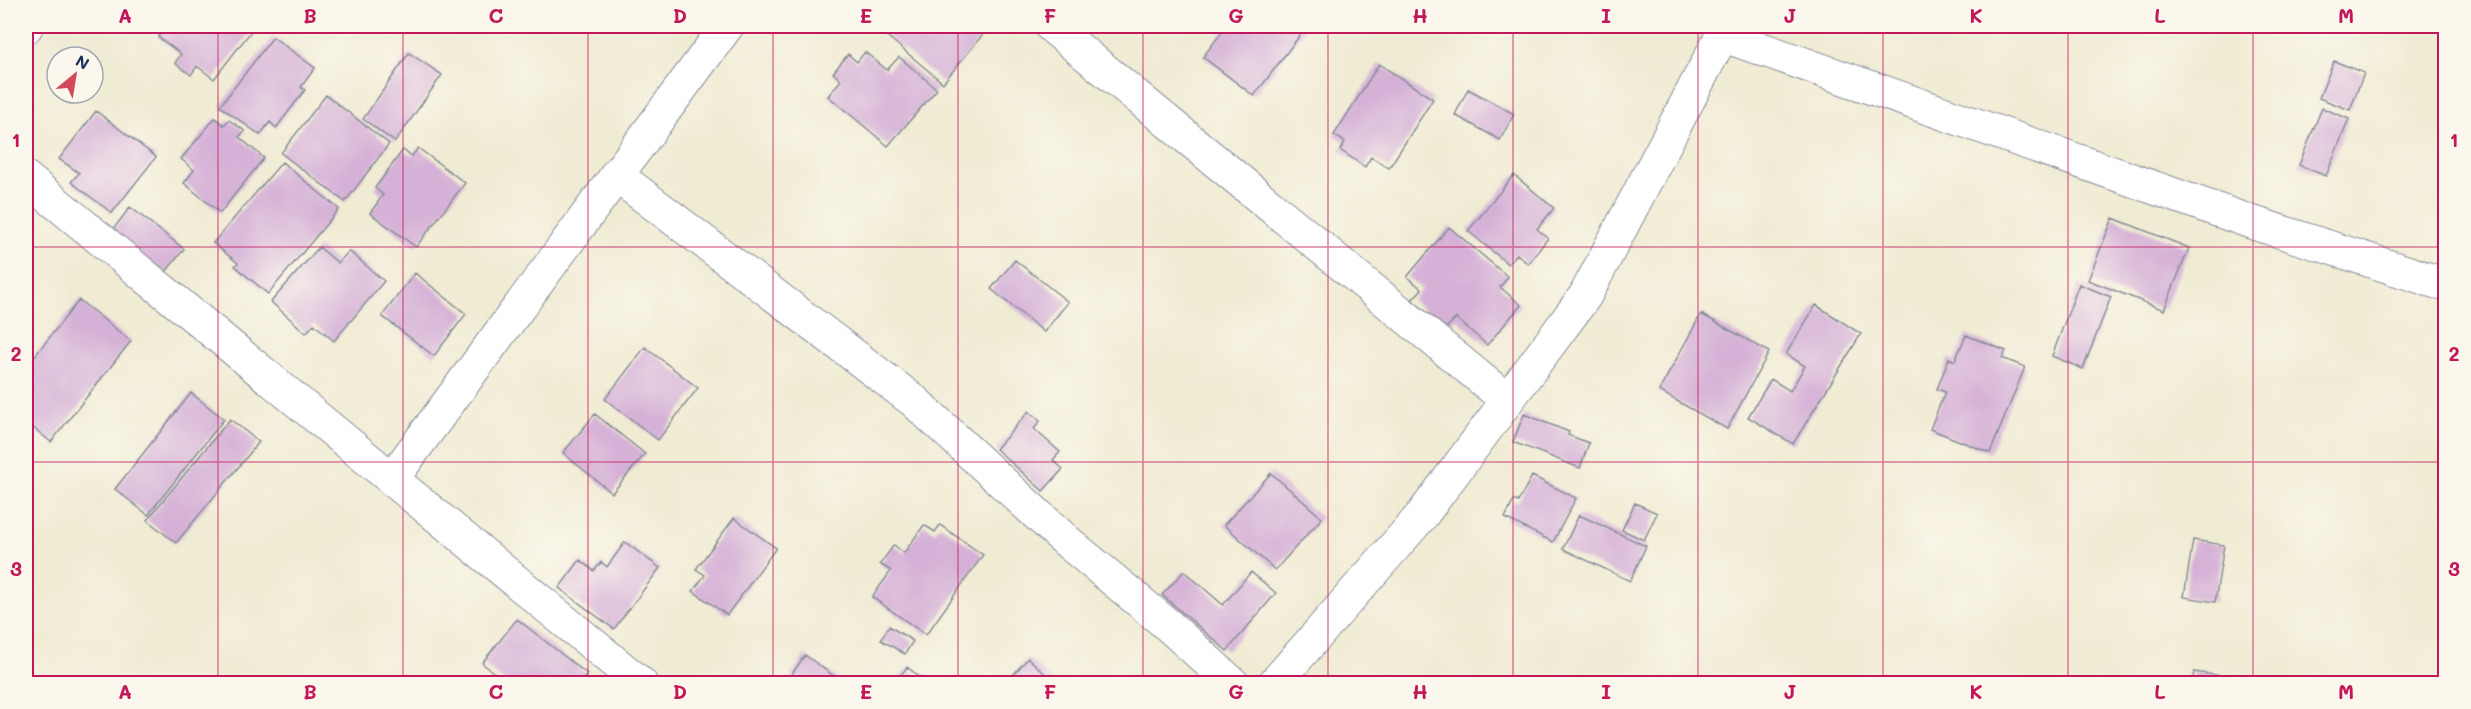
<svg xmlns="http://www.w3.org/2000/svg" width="2471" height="709" viewBox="0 0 2471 709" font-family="Mali,sans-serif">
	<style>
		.building { fill: #d5b1d7 }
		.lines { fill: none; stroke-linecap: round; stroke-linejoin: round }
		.minor-casing { stroke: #868d98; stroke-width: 35 }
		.minor { stroke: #fff; stroke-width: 33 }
		.grid { fill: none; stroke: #c2185b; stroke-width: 1.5; stroke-opacity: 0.55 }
		.neatline { fill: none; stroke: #c2185b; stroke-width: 2 }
		.grid-label { font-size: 20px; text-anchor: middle; font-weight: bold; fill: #c2185b }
	</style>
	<rect width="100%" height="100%" fill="#fbf7ec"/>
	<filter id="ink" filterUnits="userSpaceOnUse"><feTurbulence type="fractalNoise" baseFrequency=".0167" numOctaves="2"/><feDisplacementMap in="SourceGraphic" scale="12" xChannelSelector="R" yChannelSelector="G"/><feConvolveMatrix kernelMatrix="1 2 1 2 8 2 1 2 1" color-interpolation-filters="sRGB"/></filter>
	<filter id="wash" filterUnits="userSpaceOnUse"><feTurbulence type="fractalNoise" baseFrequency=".008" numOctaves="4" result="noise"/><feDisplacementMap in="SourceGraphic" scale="24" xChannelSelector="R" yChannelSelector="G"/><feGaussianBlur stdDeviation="1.35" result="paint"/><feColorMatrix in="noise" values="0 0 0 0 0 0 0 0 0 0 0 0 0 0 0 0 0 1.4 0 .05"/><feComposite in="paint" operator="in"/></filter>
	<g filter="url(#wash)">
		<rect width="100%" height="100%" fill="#f0ebd3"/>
		<g id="blocks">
			<!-- building -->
			<path class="building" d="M167,26H246L252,30L214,79L197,66L191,75L175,63L181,54L158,37Z
				M895,26H977L985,32L943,83L887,36Z
				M1221,26H1307L1254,96L1203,57L1225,28Z
				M273,37L315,68L301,87L305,90L276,128L270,122L260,135L220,106Z
				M865,52L887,70L899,57L937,89L888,146L828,96L841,80L833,73L848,54L857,62Z
				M409,53L442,75L395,142L363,119Z
				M2334,61L2364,73L2350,110L2319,98Z
				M1379,64L1433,99L1389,168L1371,157L1365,167L1340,150L1345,142L1334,135Z
				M1468,89L1514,114L1500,140L1455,115Z
				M326,95L389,144L345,202L281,153Z
				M2322,108L2349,119L2326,176L2299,165Z
				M96,111L156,157L112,213L71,182L79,173L59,159Z
				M215,118L224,125L229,120L245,131L239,137L264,158L220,213L184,183L194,170L181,159Z
				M418,148L465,183L416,247L370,213L383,195L375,188L403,150L412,156Z
				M282,162L339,209L268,294L235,266L238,263L213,243Z
				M1514,175L1554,208L1537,229L1548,238L1528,264L1517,254L1508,264L1468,231Z
				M130,207L184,249L161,278L108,236Z
				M2113,218L2189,248L2164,310L2088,280Z
				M1449,227L1508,277L1500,287L1521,305L1487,345L1456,318L1446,328L1412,300L1422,289L1407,277Z
				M319,247L338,263L349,251L384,281L334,341L314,324L306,333L271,302Z
				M1015,260L1068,302L1044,332L991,289Z
				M415,273L466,314L434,356L382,316Z
				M2079,284L2111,297L2083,369L2052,356Z
				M79,300L131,341L51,442L26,422V367Z
				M1816,305L1861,334L1793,444L1748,417L1771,379L1790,391L1805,366L1786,354Z
				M1701,314L1769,352L1727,429L1659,391Z
				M1966,335L2006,351L2002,358L2025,367L1990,453L1930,429L1945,392L1937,389L1949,358L1955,361Z
				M645,347L698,388L658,440L605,399Z
				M191,393L224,419L148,515L115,489Z
				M1029,411L1040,421L1034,429L1060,452L1053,460L1063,469L1043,491L996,449Z
				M595,414L645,454L612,493L563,453Z
				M1524,414L1569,432L1568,435L1589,443L1580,468L1513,442Z
				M230,419L259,442L176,543L147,520Z
				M1271,473L1322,518L1275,570L1224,525Z
				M1532,476L1576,498L1553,542L1505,518L1514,500L1518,502Z
				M1635,503L1657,513L1644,540L1622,530Z
				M1579,515L1646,546L1630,581L1563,549Z
				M734,518L776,548L727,615L693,591L705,575L696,569Z
				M924,525L935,532L940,525L983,555L926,635L872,597L891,571L880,564L894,545L904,553Z
				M2193,540L2224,545L2215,602L2184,597Z
				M625,542L660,568L614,629L559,588L580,560L594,571L601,562L607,567Z
				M1184,571L1223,605L1251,572L1276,593L1227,651L1162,595Z
				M517,619L587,674L580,684H508L482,663Z
				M889,626L913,641L905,654L881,640Z
				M805,655L845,684H785Z
				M1028,658L1056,684H1005Z
				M907,667L929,684H894Z
				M2194,672L2256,681L2255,684H2192Z"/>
		</g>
	</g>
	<g filter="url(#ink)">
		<use href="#blocks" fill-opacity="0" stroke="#868d98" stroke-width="1.5"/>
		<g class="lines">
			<defs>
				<path id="minor" d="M1051,26L1507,400
					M26,27V26
					M1722,35L2251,222L2446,285
					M616,175L914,401L1064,539L1169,626L1233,684
					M26,178L641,684
					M392,479L727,26
					M1274,684L1423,514L1585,296L1727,26"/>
			</defs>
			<!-- minor casing -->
			<use href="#minor" class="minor-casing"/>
			<!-- minor -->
			<use href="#minor" class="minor"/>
		</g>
	</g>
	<!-- grid -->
	<path class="grid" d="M218,26V684M403,26V684M588,26V684M773,26V684M958,26V684M1143,26V684M1328,26V684M1513,26V684M1698,26V684M1883,26V684M2068,26V684M2253,26V684M26,247H2446M26,462H2446"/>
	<!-- margin -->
	<rect width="2471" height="709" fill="none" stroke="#fbf7ec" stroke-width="66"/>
	<!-- north arrow -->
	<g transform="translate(75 75) rotate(30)"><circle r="28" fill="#fbf7ec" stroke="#a1a7b3" stroke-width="1.5"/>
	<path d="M0-4.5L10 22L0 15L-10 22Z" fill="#d1495b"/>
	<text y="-9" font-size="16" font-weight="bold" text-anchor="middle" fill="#1b2f5e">N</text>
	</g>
	<rect x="33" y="33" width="2405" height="643" class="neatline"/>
	<g class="grid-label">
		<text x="125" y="23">A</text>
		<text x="310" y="23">B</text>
		<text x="496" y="23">C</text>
		<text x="680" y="23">D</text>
		<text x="866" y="23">E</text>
		<text x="1050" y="23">F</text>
		<text x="1236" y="23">G</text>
		<text x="1420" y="23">H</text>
		<text x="1606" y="23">I</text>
		<text x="1790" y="23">J</text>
		<text x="1976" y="23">K</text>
		<text x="2160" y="23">L</text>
		<text x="2346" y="23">M</text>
		<text x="16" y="147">1</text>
		<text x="2454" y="147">1</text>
		<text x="16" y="361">2</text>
		<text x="2454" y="361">2</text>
		<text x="16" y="576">3</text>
		<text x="2454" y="576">3</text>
		<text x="125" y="699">A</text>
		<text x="310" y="699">B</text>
		<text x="496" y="699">C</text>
		<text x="680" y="699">D</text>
		<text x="866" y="699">E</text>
		<text x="1050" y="699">F</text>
		<text x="1236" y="699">G</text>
		<text x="1420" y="699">H</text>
		<text x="1606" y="699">I</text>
		<text x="1790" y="699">J</text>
		<text x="1976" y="699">K</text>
		<text x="2160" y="699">L</text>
		<text x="2346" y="699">M</text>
	</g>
</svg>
